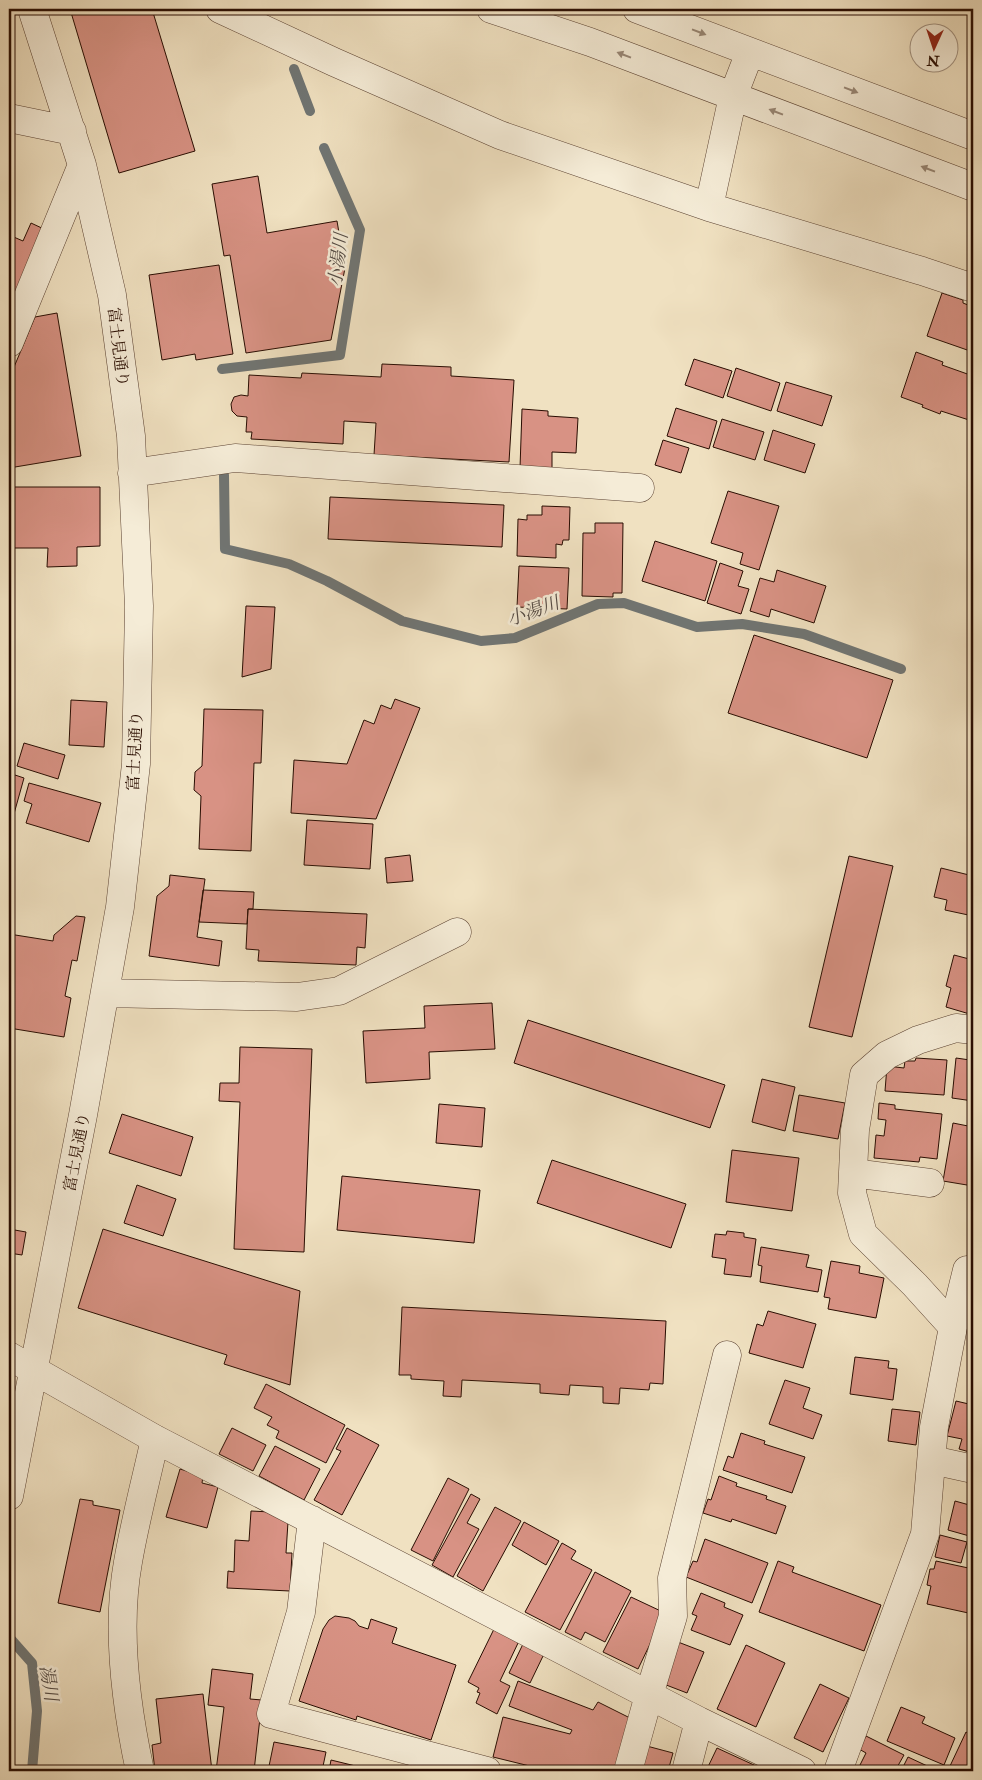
<svg xmlns="http://www.w3.org/2000/svg" width="982" height="1780" viewBox="0 0 982 1780" font-family="'IM FELL Double Pica','Noto Serif JP',serif">
	<style>
		.lines { fill: none; stroke-linecap: round; stroke-linejoin: round }
		.stream { stroke: #707573; stroke-width: 10 }
		.building { fill: #d89284; stroke: #290d02 }
		.minor-casing { stroke: #5b4232; stroke-width: 29 }
		.minor { stroke: #f5ecd7; stroke-width: 28 }
		.oneway { fill: #987 }
		.labels { text-anchor: middle; stroke-width: 5; stroke-linejoin: round; paint-order: stroke }
		.street-label { font-size: 16px; fill: #290d02; stroke: #f5ecd7 }
		.water-label { font-size: 18px; font-style: italic; fill: #534a44; stroke: #f5ecd7 }
	</style>
	<rect width="100%" height="100%" fill="#f0e1c1"/>
	<filter id="stains"><feTurbulence type="fractalNoise" baseFrequency=".004" numOctaves="4"/><feColorMatrix values="0 0 0 0 .2 0 0 0 0 .09 0 0 0 0 .02 0 0 0 .5 -.17"/></filter>
	<radialGradient id="worn" r=".72"><stop offset=".6" stop-color="#630" stop-opacity="0"/><stop offset="1" stop-color="#630" stop-opacity=".3"/></radialGradient>
	<g class="lines">
		<!-- stream -->
		<path class="stream" d="M294,69L310,111
			M222,369L340,355L360,230L324,148
			M224,475L225,549L289,564L327,581L402,621L481,641L515,638L598,604L624,603L697,627L742,624L804,634L901,669
			M9,1637L32,1663L37,1711L32,1771"/>
	</g>
	<!-- building -->
	<path class="building" d="M70,9H152L195,151L119,173Z
		M258,176L267,233L337,221L345,268L331,340L246,353L230,255L224,256L212,184Z
		M31,223L46,230L9,310L10,261L9,260V235L23,241Z
		M219,265L233,354L196,360L195,354L162,360L149,275Z
		M942,293L963,300V303L973,307V352L927,336Z
		M57,313L81,456L9,468V379L35,317Z
		M916,352L943,362L942,365L973,376V406L969,420L941,411L940,414L922,407L923,405L901,397Z
		M694,359L732,371L723,398L685,385Z
		M382,364L451,367V376L514,380L509,462L374,455L376,423L344,421L343,444L251,439L252,432H246L247,417L237,416L232,411L231,404L234,397L241,395L248,396L249,375L301,378L302,373L381,377Z
		M736,368L780,383L771,411L727,396Z
		M786,382L832,396L822,426L777,411Z
		M676,408L717,421L709,449L667,436Z
		M522,409L548,411V416L578,418L576,453L552,452V469L520,468Z
		M722,419L764,432L755,460L713,447Z
		M773,430L815,444L805,473L764,460Z
		M663,440L689,448L681,473L655,465Z
		M9,487H100V546L77,547V566L47,567L48,548H9Z
		M728,491L779,506L759,570L740,564L743,553L711,543Z
		M330,497L504,505L502,547L328,539Z
		M542,506L570,507L569,540H563L562,545L556,544V558L517,556L518,519L527,520V515H542Z
		M595,523H623L622,593H613V597L582,596L583,533H595Z
		M655,541L717,561L705,601L642,581Z
		M720,563L743,571L738,586L749,589L741,614L707,603Z
		M519,566L569,568L567,609L517,607Z
		M777,570L826,586L814,623L771,609L769,617L750,611L760,578L774,582Z
		M246,606L275,607L271,669L242,677Z
		M754,635L893,680L867,758L728,713Z
		M395,699L420,708L376,819L291,813L294,760L347,764L364,720L374,724L381,705L391,709Z
		M71,700L107,702L104,747L69,745Z
		M204,709L263,710L261,763H254L251,851L199,849L201,796L194,790L195,772L202,766Z
		M24,743L65,755L58,779L17,766Z
		M9,773L24,778L12,821L9,820Z
		M29,783L101,803L89,842L26,823L32,804L24,801Z
		M307,820L373,824L370,869L304,865Z
		M410,855L413,881L387,883L385,858Z
		M849,856L893,866L852,1037L809,1027Z
		M941,868L973,876V916L945,910L947,900L934,897Z
		M170,875L205,879L197,937L222,941L219,966L149,956L157,896L169,886Z
		M203,890L254,892L253,909H248L247,924L199,922Z
		M248,909L367,914L365,948L357,947L356,965L258,961L259,950L246,949Z
		M76,916L85,917L77,961L72,960L65,996L71,998L64,1037L9,1028V934L53,941L54,935Z
		M954,955L973,960V1015L946,1007L951,988L946,986Z
		M492,1003L495,1049L429,1052L430,1079L366,1083L363,1031L425,1028L424,1006Z
		M528,1020L725,1085L710,1128L514,1063Z
		M240,1047L312,1049L304,1252L234,1249L240,1102L219,1101L220,1083H239Z
		M970,1053L973,1054V1101L952,1098L956,1058L970,1060Z
		M916,1058L947,1060L944,1095L885,1091L887,1066L904,1068L905,1061H915Z
		M762,1079L795,1087L785,1131L752,1122Z
		M799,1095L845,1103L838,1139L793,1131Z
		M879,1103L895,1105V1109L942,1114L937,1159L920,1157L919,1162L874,1158L876,1135L884,1136L886,1120L878,1119Z
		M439,1104L485,1108L482,1147L436,1143Z
		M122,1114L193,1137L181,1176L109,1153Z
		M953,1123L973,1127V1186L943,1181Z
		M732,1150L799,1158L792,1211L726,1202Z
		M552,1160L686,1204L671,1248L537,1203Z
		M342,1176L480,1190L474,1243L337,1230Z
		M137,1185L176,1199L163,1236L124,1223Z
		M9,1229L26,1232L22,1255L9,1253Z
		M103,1229L300,1291L290,1385L224,1364L227,1355L78,1308Z
		M727,1231L744,1233V1237L756,1239L751,1277L724,1274L726,1259L712,1257L715,1234L726,1235Z
		M761,1247L809,1255L806,1267L822,1270L818,1292L760,1282L762,1266L758,1265Z
		M831,1261L860,1266L859,1273L884,1278L876,1318L828,1309L830,1298L824,1297Z
		M402,1307L666,1321L663,1384L650,1383L649,1390L620,1388L619,1404L603,1403V1387L570,1385L569,1395L540,1393V1384L462,1380L461,1397L443,1396L444,1381L411,1379V1375H399Z
		M768,1311L816,1324L803,1368L749,1353L757,1324L763,1326Z
		M855,1357L889,1361L888,1368L897,1369L893,1400L850,1394Z
		M785,1380L810,1388L803,1408L822,1415L813,1439L769,1424Z
		M266,1384L345,1425L326,1463L276,1438L279,1431L267,1425L272,1417L254,1408Z
		M956,1401L973,1405V1453L959,1449L962,1439L947,1436Z
		M892,1409L920,1412L916,1445L888,1441Z
		M232,1428L266,1445L253,1471L219,1454Z
		M347,1428L379,1445L342,1515L314,1500L341,1451L336,1449Z
		M741,1433L765,1441L764,1444L805,1457L792,1493L723,1470L728,1456L733,1458Z
		M275,1446L320,1469L304,1500L259,1476Z
		M180,1469L203,1476L202,1483L218,1487L207,1528L166,1517Z
		M719,1476L737,1483L736,1486L767,1496L766,1499L786,1506L776,1534L732,1519L731,1522L703,1513L708,1499L711,1500Z
		M448,1478L469,1489L433,1561L411,1550Z
		M471,1494L480,1499L467,1523L479,1529L453,1577L432,1565Z
		M80,1499L93,1501V1505L120,1510L100,1612L58,1603Z
		M955,1501L973,1506V1537L948,1530Z
		M495,1507L521,1521L483,1591L457,1576Z
		M251,1511L271,1512L288,1522L286,1553H292L290,1591L227,1588L228,1571L234,1572L235,1540L249,1541Z
		M524,1522L559,1541L546,1565L512,1545Z
		M940,1535L967,1542L961,1563L935,1557Z
		M705,1539L768,1563L752,1603L686,1577L693,1561L697,1562Z
		M562,1543L576,1551L571,1559L592,1570L560,1630L525,1612Z
		M778,1561L794,1567L792,1572L881,1605L864,1651L759,1612Z
		M936,1561L973,1569V1614L927,1604L931,1586L927,1585L930,1569H934Z
		M595,1572L631,1591L605,1642L585,1632L581,1640L565,1632Z
		M701,1593L725,1603L724,1607L743,1615L730,1645L691,1630L697,1616L692,1614Z
		M631,1597L665,1613L638,1669L603,1652Z
		M335,1616L349,1618L355,1621L359,1626L368,1629L371,1619L397,1628L392,1643L456,1665L431,1740L357,1716L356,1720L299,1701L323,1629L329,1620Z
		M494,1629L519,1641L500,1681L510,1686L497,1714L476,1703L480,1693L477,1692L479,1688L468,1682Z
		M678,1642L704,1652L687,1693L661,1683Z
		M523,1644L544,1654L530,1683L509,1673Z
		M746,1645L785,1663L756,1727L717,1709Z
		M212,1669L253,1674L250,1699L262,1700L254,1771H216L224,1707L208,1705Z
		M518,1681L593,1710L598,1702L630,1718L617,1771H550L493,1757L503,1717L570,1734L572,1730L509,1706Z
		M820,1684L849,1698L823,1752L794,1738Z
		M203,1694L212,1771H155L152,1745L161,1743L156,1699Z
		M901,1707L925,1717L922,1723L955,1738L944,1765L887,1741Z
		M966,1732L973,1736V1771H960L950,1766Z
		M866,1736L904,1755L895,1771H857L866,1753L859,1749Z
		M274,1742L326,1752L322,1771H268Z
		M643,1745L673,1753L668,1771H636Z
		M717,1748L767,1771H706Z
		M908,1757L938,1771H901Z
		M331,1760L372,1770V1771H329Z"/>
	<g class="lines">
		<defs>
			<path id="minor" d="M220,9L334,62L500,135L709,207L922,271L973,288
				M491,9L590,42L973,187
				M637,9L973,136
				M9,118L72,131
				M709,207L733,96L750,52
				M9,343L82,165
				M132,473L235,458L640,488
				M105,993L297,997L339,991L457,932
				M853,1173L930,1183
				M953,1327L915,1285L863,1234L852,1193L855,1130L864,1075L887,1055L918,1040L956,1028L973,1030
				M9,1356L155,1439L699,1721L802,1771
				M932,1460L973,1469
				M9,1496L83,1115L120,907L136,764L139,606L131,436L112,295L82,165L32,9
				M312,1520L301,1612L271,1714L487,1771
				M140,1771C126,1706 116,1628 128,1562C135,1521 146,1480 155,1439
				M628,1771L649,1695L673,1616L672,1578L727,1355
				M686,1771L699,1721
				M838,1771L925,1534L934,1427L953,1327L967,1270"/>
		</defs>
		<!-- minor casing -->
		<use href="#minor" class="minor-casing"/>
		<!-- minor -->
		<use href="#minor" class="minor"/>
	</g>
	<!-- one-way arrows -->
	<defs><path id="oneway-solid" d="M-6-.8H1V-3.2L6.5 0L1 3.2V.8H-6Z" transform="scale(1.25)"/></defs>
	<g class="oneway">
		<use href="#oneway-solid" transform="translate(699 32) rotate(21)"/>
		<use href="#oneway-solid" transform="translate(624 55) rotate(-159)"/>
		<use href="#oneway-solid" transform="translate(851 90) rotate(21)"/>
		<use href="#oneway-solid" transform="translate(776 112) rotate(-159)"/>
		<use href="#oneway-solid" transform="translate(928 169) rotate(-159)"/>
	</g>
	<g class="labels">
		<!-- street labels -->
		<g class="street-label">
			<text transform="translate(119 347) rotate(83)" y="6">富士見通り</text>
			<text transform="translate(134 751) rotate(-87)" y="6">富士見通り</text>
			<text transform="translate(76 1152) rotate(-79)" y="6">富士見通り</text>
		</g>
		<!-- water labels -->
		<g class="water-label">
			<text transform="translate(338 260) rotate(-83)" y="6">小湯川</text>
			<text transform="translate(533 611) rotate(-20)" y="6">小湯川</text>
			<text transform="translate(49 1683) rotate(81)" y="6">湯川</text>
		</g>
	</g>
	<!-- margin -->
	<rect width="982" height="1780" fill="none" stroke="#f0e1c1" stroke-width="30"/>
	<rect x="10" y="10" width="962" height="1760" fill="none" stroke="#290d02" stroke-width="2.5"/>
	<rect x="15" y="15" width="952" height="1750" fill="none" stroke="#290d02"/>
	<!-- north arrow -->
	<g transform="translate(934 48) rotate(183)"><circle r="24" fill="#f5ecd7" stroke="#a39382"/>
	<path d="M0-4L9 19L0 12L-9 19Z" fill="#8f2418"/>
	<text y="-8" font-size="14" font-weight="bold" text-anchor="middle" fill="#290d02">N</text>
	</g>
	<rect width="100%" height="100%" filter="url(#stains)"/>
	<rect width="100%" height="100%" fill="url(#worn)"/>
</svg>
